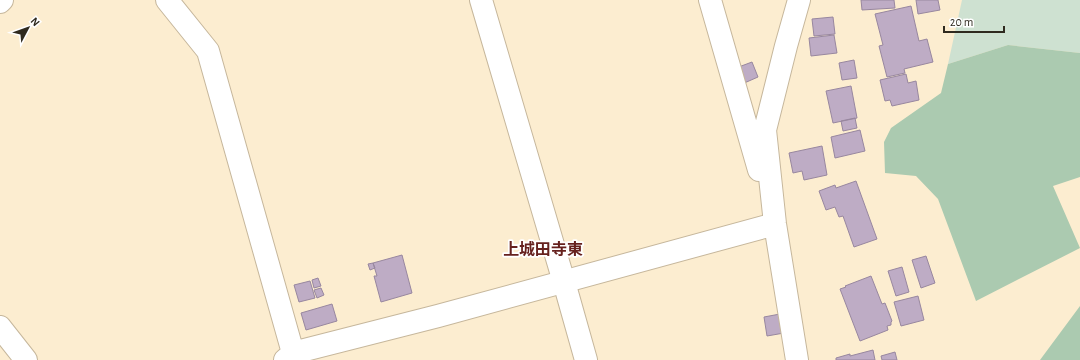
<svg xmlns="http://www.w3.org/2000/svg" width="1080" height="360" viewBox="0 0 1080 360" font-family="'Alegreya Sans','Noto Sans JP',sans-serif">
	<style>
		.green { fill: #cee1d1 }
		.forest { fill: #abcab0 }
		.building { fill: #beacc5; stroke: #98879f }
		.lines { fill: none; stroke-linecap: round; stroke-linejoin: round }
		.minor-casing { stroke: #c6b79c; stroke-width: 24 }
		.tertiary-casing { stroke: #c6b79c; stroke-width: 24 }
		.minor { stroke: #fff; stroke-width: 22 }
		.tertiary { stroke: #fff; stroke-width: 22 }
		.labels { text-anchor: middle; stroke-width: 3.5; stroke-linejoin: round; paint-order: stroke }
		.quarter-label { font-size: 16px; font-weight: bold; fill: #66211e; stroke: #fff }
	</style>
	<rect width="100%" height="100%" fill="#fcedd0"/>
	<!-- green -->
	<path class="green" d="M962,0H1080V53L1008,45L948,64Z"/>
	<!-- forest -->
	<path class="forest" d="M1008,45L1080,53V177L1053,186L1080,248L976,301L938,199L916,176L885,173L884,142L891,128L941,93L948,64Z
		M1080,306V360H1040Z"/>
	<!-- building -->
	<path class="building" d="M861,0H894L895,8L862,10Z
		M916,0H938L940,10L918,14Z
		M911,6L919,41L927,39L933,62L904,69L905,73L887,77L879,46L883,45L875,14Z
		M833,17L835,34L814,36L812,19Z
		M834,35L837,53L811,56L809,38Z
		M854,60L857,78L842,80L839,63Z
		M752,62L758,77L742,84L736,68Z
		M906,74L908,83L916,81L919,100L892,106L890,100L885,101L880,80Z
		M851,86L857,118L833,123L826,91Z
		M855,118L857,128L843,131L841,121Z
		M860,130L865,151L835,158L831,137Z
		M822,146L827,175L804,180L802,171L793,173L789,153Z
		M856,181L877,239L854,247L843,216L839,217L835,207L826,210L819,191L835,185L836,188Z
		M402,255L412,293L381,302L374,276H377L373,263Z
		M926,256L935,283L921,288L912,260Z
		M373,263L375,268L370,270L368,264Z
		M902,267L909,292L896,296L888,271Z
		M871,276L882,304L885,303L892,321L891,322V325L887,326L888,330L860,341L840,289L846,287L845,286Z
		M318,278L321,286L314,288L312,280Z
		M310,281L315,298L299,302L294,285Z
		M321,288L324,295L317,298L314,290Z
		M918,296L924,320L901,326L894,302Z
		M332,304L337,321L306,330L301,313Z
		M780,314L784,333L767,336L764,317Z
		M873,350L875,360H836V358L850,354V356Z
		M895,352L897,360H882L881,356Z"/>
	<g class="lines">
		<defs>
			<path id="minor" d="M167,0L208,51L295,360
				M710,0L759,170
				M0,327L26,360
				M285,360L293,353L438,316L775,224
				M797,360L775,224L765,130L786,46L799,0"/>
			<path id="tertiary" d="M481,0L564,282L586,360
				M0,2L2,0"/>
		</defs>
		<!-- minor casing -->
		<use href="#minor" class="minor-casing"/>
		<!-- tertiary casing -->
		<use href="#tertiary" class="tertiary-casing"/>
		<!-- minor -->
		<use href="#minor" class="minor"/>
		<!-- tertiary -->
		<use href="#tertiary" class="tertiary"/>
	</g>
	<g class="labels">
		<!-- quarter labels -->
		<g class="quarter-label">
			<text x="543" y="255">上城田寺東</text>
		</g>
	</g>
	<!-- north arrow -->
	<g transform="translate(28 28) rotate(49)" stroke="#ffffff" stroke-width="3" paint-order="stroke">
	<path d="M0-3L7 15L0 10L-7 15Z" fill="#2f2a1f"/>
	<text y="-6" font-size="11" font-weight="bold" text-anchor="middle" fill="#2f2a1f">N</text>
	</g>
	<!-- scale -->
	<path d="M944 26v6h60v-6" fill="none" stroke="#2f2a1f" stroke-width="2"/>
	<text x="950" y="26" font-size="12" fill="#2f2a1f" stroke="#ffffff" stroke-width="3" paint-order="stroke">20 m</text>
</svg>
